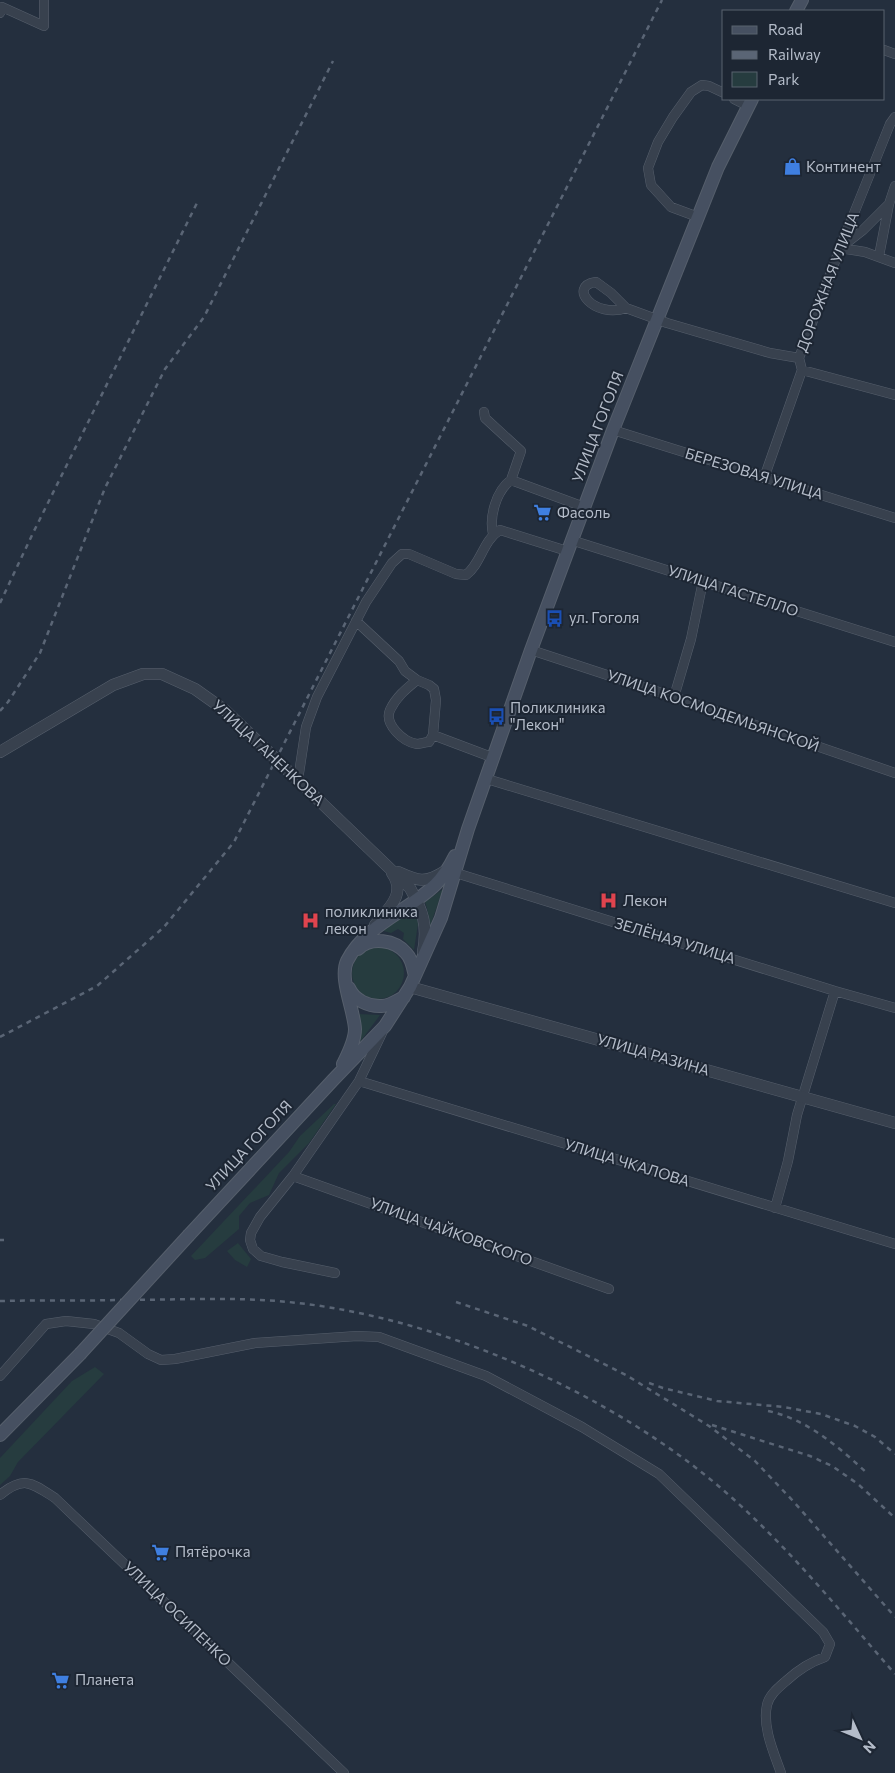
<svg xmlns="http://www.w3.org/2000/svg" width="895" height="1773" viewBox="0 0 895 1773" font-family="Commissioner,sans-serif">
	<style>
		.green { fill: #263c3f }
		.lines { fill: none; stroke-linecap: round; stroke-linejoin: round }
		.minor-casing { stroke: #565f6c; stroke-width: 10 }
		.tertiary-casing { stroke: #565f6c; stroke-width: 12 }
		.secondary-casing { stroke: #565f6c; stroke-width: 14 }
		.minor { stroke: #38414e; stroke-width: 9 }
		.tertiary { stroke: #38414e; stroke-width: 11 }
		.secondary { stroke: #465061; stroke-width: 12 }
		.rail { stroke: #5a6575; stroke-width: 2.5; stroke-dasharray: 5 5; stroke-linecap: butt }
		.secondary-bridge-casing { stroke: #565f6c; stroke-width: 14; stroke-linecap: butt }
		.secondary-bridge { stroke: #465061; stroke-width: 12 }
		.labels { text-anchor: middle; stroke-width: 4; stroke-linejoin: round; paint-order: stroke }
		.poi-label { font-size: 15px; fill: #b4bcc9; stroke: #1d2633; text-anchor: start }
		.street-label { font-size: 15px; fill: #b4bcc9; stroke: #1d2633 }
	</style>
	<rect width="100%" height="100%" fill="#242f3e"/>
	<!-- green -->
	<path class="green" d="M443,889L430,926L427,908L425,902Z
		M410,909L416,911L418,924L414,950L403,939L404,933L398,929L391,933L380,930Z
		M352 973a26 26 0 1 1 52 0a26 26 0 1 1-52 0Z
		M358,1014L380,1015L357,1046Z
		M334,1104H336L309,1143L279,1173L269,1195L250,1203L239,1216V1229L205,1258L195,1260L191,1256L289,1152L300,1136Z
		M238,1243L251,1259L247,1267L235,1260L227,1251Z
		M95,1367L104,1374L18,1462L10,1476L0,1485V1458L72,1381Z"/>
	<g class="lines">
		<defs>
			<path id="minor" d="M0,13L2,7L44,26V0
				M884,50L895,54
				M734,99L748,106
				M698,217L671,207L651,185L648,168L658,142L673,117L691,92L702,85L709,86L724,93
				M840,248L863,230L889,204
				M840,248L865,252L895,263
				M879,256L889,204L895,186
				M626,308C594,319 567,286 596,282L611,293L626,308L667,323L770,353L799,358
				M802,370L895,395
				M484,412L485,418L521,451L511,480L584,507
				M613,430L895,518
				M764,478L802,370L799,358L840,248L890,124L895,117
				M493,534C489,517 496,491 511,480
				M571,540L895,642
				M356,621L399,661L405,671L417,680L429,685L434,689L436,700L433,735L494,758
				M531,650L674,697L895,773
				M417,680C406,689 396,697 390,710C384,724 403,742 417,744C420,744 425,742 429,742L433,735
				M674,697L691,639L703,581
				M487,779L895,903
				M298,780L306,727L317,697L366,602L392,563L402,554H409L456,574L466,575C481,564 483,540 500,530L567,551
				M456,873L835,991L895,1008
				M359,1081L895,1244
				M293,1176L609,1289
				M775,1208L788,1161L797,1115L835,991
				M335,1273L282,1262L261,1256L253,1249L250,1240L251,1233L260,1217L293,1176L359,1081L382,1033
				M0,1376L46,1324L66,1321L94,1324L119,1333L148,1354L161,1360L175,1359L255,1343L357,1336L379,1337L486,1376L582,1427L659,1474L823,1632L830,1644L825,1657C810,1662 798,1670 786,1681C778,1688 769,1695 767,1705C762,1727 774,1753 781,1773
				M0,1495C24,1475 32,1483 55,1498L344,1773"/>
			<path id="tertiary" d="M0,752L113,685L143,674H162L195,689L226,711L410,888C423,911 428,926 423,952
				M398,872C418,881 425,884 445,871
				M375,925C388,909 407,894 392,873
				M410,987L895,1123"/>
			<path id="secondary" d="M796,11L802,0
				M358,949C371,936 395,940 406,953C412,959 413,968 415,976
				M349,988C354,1000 369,1007 382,1006C389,1006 398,1000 404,997
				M343,1064C348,1054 355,1041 355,1029C354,1010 339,978 347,961C366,924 409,911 436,884C444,876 450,866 455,856
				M189,1235L333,1080L385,1026L410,987L441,918L468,829L531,650L613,430L718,167L752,99
				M0,1435L80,1354"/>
		</defs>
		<!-- minor casing -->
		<use href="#minor" class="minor-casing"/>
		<!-- tertiary casing -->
		<use href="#tertiary" class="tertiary-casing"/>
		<!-- secondary casing -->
		<use href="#secondary" class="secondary-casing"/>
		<!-- minor -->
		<use href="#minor" class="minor"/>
		<!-- tertiary -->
		<use href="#tertiary" class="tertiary"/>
		<!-- secondary -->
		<use href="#secondary" class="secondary"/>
		<!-- rail -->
		<path class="rail" d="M0,603L33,533L197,203
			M0,711L8,702L40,653L105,488L165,369L204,317L333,61
			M0,1037L97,986L164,927L234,842L662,0
			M0,1240H4
			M0,1301C39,1300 79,1301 118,1300C171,1300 224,1297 277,1301C421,1312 587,1382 700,1471C774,1529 834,1604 895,1674
			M456,1302L528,1326L626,1375L709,1426L755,1461L794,1502L895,1617
			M649,1383L663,1388L717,1401L784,1407L821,1414L855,1426L875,1437L895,1454
			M768,1411C807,1419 840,1448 868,1474
			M712,1425L810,1456L832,1466L858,1484L895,1518"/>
		<defs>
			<path id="secondary-bridge" d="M80,1354L189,1235"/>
		</defs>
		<!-- secondary-bridge casing -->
		<use href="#secondary-bridge" class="secondary-bridge-casing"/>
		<!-- secondary-bridge -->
		<use href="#secondary-bridge" class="secondary-bridge"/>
	</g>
	<!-- icons -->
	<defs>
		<symbol id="shop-bare" viewBox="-9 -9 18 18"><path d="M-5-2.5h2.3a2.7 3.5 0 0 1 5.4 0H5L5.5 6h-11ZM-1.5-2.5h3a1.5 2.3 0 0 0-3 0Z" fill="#3f7fe0" stroke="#1d2633" stroke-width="2.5" paint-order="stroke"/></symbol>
		<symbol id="supermarket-bare" viewBox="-9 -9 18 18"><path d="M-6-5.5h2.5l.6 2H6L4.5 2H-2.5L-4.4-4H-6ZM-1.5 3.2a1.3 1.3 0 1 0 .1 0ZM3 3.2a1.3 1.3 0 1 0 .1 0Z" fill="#3f7fe0" stroke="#1d2633" stroke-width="2.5" paint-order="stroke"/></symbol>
		<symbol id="bus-bare" viewBox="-9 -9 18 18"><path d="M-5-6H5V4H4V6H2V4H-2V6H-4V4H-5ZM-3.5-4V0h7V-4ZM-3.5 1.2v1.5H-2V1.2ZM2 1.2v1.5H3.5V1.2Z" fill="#1a4fb4" stroke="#1d2633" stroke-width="2.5" paint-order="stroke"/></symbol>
		<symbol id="hospital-bare" viewBox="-9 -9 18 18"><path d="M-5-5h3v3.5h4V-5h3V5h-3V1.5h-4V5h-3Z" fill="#e0444e" stroke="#1d2633" stroke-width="2.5" paint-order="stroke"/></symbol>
	</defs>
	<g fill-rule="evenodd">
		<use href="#shop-bare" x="780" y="154" width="25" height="25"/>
		<use href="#supermarket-bare" x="530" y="500" width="25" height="25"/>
		<use href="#bus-bare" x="542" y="606" width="25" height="25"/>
		<use href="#bus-bare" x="484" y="704" width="25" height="25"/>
		<use href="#hospital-bare" x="596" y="888" width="25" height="25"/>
		<use href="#hospital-bare" x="298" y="908" width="25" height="25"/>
		<use href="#supermarket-bare" x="148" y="1540" width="25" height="25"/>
		<use href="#supermarket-bare" x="48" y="1668" width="25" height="25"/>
	</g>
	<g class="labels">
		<!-- poi labels -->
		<g class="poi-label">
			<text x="806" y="172">Континент</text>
			<text x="557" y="518">Фасоль</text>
			<text x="569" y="623">ул. Гоголя</text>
			<text x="510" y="713">Поликлиника<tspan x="510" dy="17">"Лекон"</tspan></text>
			<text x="623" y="906">Лекон</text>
			<text x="325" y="917">поликлиника<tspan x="325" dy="17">лекон</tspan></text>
			<text x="175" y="1557">Пятёрочка</text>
			<text x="75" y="1685">Планета</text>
		</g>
		<!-- street labels -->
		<g class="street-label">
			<text transform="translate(828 282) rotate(-69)" y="5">ДОРОЖНАЯ УЛИЦА</text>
			<text transform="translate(598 427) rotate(-69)" y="5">УЛИЦА ГОГОЛЯ</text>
			<text transform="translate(754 474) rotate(17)" y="5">БЕРЕЗОВАЯ УЛИЦА</text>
			<text transform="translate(733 591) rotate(18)" y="5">УЛИЦА ГАСТЕЛЛО</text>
			<text transform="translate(713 711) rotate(19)" y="5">УЛИЦА КОСМОДЕМЬЯНСКОЙ</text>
			<text transform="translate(268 753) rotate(43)" y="5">УЛИЦА ГАНЕНКОВА</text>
			<text transform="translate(675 941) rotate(17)" y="5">ЗЕЛЁНАЯ УЛИЦА</text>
			<text transform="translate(653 1055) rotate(16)" y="5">УЛИЦА РАЗИНА</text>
			<text transform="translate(249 1146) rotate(-47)" y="5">УЛИЦА ГОГОЛЯ</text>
			<text transform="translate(627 1163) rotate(17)" y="5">УЛИЦА ЧКАЛОВА</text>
			<text transform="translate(451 1232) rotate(20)" y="5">УЛИЦА ЧАЙКОВСКОГО</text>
			<text transform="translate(177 1614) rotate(44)" y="5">УЛИЦА ОСИПЕНКО</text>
		</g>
	</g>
	<!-- legend -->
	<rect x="722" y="10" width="162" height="90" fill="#1d2633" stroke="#59626f"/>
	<rect x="732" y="26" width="25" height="8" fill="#465061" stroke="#59626f"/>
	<text x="768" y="35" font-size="15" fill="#b4bcc9">Road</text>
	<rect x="732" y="51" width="25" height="8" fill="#5a6575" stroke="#59626f"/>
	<text x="768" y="60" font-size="15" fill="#b4bcc9">Railway</text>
	<rect x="732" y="72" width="25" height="15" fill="#263c3f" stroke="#59626f"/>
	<text x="768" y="85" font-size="15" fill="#b4bcc9">Park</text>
	<!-- north arrow -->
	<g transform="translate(860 1738) rotate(134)" stroke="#1d2633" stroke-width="4" paint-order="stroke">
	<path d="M0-4L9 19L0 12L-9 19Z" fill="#b4bcc9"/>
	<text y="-8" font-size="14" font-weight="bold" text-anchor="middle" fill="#b4bcc9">N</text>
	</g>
</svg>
